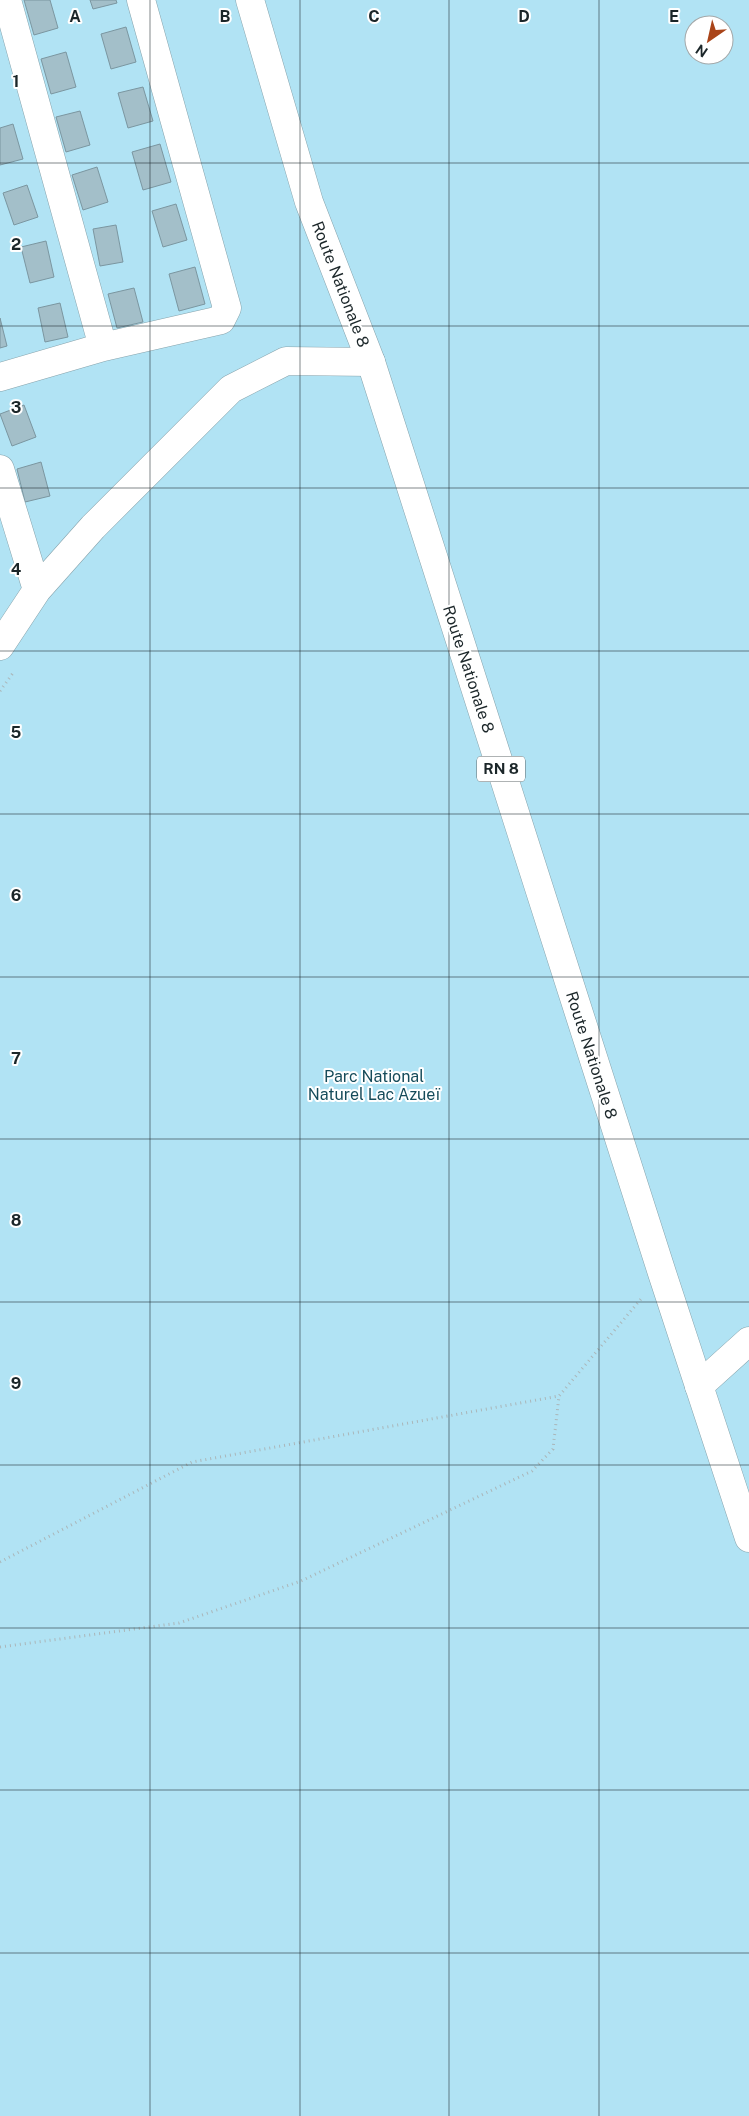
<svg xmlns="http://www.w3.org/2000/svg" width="749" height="2116" viewBox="0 0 749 2116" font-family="'Public Sans',sans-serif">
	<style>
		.green { fill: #b1e3f4; fill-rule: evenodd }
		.building { fill: #a3bfc9; stroke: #7b96a0 }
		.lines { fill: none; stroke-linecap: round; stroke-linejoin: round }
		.minor-casing { stroke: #87a3ac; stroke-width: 29 }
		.major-casing { stroke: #87a3ac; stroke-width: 29 }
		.path { stroke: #aab6b9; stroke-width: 3; stroke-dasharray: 1 4; stroke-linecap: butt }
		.minor { stroke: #fff; stroke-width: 28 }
		.major { stroke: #fff; stroke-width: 28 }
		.grid { fill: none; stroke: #1b2629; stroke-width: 1; stroke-opacity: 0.55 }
		.labels { text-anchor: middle; stroke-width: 4; stroke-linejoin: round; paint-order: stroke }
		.shield { fill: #fff; stroke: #5f6769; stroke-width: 1 }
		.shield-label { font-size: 15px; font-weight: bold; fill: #1b2629 }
		.street-label { font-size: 16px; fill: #1b2629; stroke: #fff }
		.park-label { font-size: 16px; fill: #154b5a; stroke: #fff }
		.grid-label { font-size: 16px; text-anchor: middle; font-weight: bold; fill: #1b2629; stroke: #fff; stroke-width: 4; stroke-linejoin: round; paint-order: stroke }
	</style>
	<rect width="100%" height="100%" fill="#ecf8fc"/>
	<!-- green -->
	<path class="green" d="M0,0H749V2116H0ZM694,25H724V55H694Z"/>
	<!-- building -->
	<path class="building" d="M24,0H50L58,28L34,35Z
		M90,0H116L117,3L93,9Z
		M126,27L136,62L111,69L101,34Z
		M66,52L76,87L51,94L41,59Z
		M143,87L153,121L128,128L118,93Z
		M80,111L90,145L66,152L56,117Z
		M13,124L23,159L0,165V128Z
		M160,144L171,182L143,190L132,152Z
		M97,167L108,202L83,210L72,175Z
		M27,185L38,217L14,225L3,193Z
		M176,204L187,240L163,247L152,211Z
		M116,225L123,262L100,266L93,229Z
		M46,241L54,277L30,283L21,247Z
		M195,267L205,304L179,311L169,274Z
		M134,288L143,322L117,328L108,294Z
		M60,303L68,337L45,342L38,308Z
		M0,318L7,346L0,348Z
		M24,405L36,437L12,446L0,414Z
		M41,462L50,496L25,502L17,469Z"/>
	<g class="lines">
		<defs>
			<path id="minor" d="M7,0L103,347
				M0,377L103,347L221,320L227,308L141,0
				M0,469L37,590
				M0,646L37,590L93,527L231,389L286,361L371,362
				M699,1386L749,1341"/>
			<path id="major" d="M250,0L309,202L371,362L662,1273L749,1538"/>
		</defs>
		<!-- minor casing -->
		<use href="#minor" class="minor-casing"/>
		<!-- major casing -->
		<use href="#major" class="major-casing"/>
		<!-- path -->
		<path class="path" d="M0,691L13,673
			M0,1562L192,1462L559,1396L641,1299
			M0,1647L179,1623L301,1581L532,1471L553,1449L559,1396"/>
		<!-- minor -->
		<use href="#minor" class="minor"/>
		<!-- major -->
		<use href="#major" class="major"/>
	</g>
	<!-- grid -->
	<path class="grid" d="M150,0V2116M300,0V2116M449,0V2116M599,0V2116M0,163H749M0,326H749M0,488H749M0,651H749M0,814H749M0,977H749M0,1139H749M0,1302H749M0,1465H749M0,1628H749M0,1790H749M0,1953H749"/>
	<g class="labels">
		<!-- shield labels -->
		<rect class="shield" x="477" y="756.5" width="48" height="25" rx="4"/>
		<g class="shield-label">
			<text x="501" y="774">RN 8</text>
		</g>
		<!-- street labels -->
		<g class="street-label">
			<text transform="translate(341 284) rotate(69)" y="6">Route Nationale 8</text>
			<text transform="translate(469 669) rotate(72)" y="6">Route Nationale 8</text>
			<text transform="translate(592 1055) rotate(72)" y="6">Route Nationale 8</text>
		</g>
		<!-- park labels -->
		<g class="park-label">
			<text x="374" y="1082">Parc National<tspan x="374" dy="18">Naturel Lac Azueï</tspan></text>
		</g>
	</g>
	<g class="grid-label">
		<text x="75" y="22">A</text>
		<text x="225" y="22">B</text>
		<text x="374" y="22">C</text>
		<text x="524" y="22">D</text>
		<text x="674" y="22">E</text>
		<text x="16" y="87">1</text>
		<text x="16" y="250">2</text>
		<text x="16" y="413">3</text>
		<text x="16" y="575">4</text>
		<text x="16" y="738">5</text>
		<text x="16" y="901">6</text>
		<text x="16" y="1064">7</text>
		<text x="16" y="1226">8</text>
		<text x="16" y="1389">9</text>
	</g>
	<!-- north arrow -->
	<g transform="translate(709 40) rotate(214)"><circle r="24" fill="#ffffff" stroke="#a4a8a9"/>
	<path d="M0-4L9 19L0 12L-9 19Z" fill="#a94419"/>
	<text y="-8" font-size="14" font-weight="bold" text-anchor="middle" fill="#1b2629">N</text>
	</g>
</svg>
